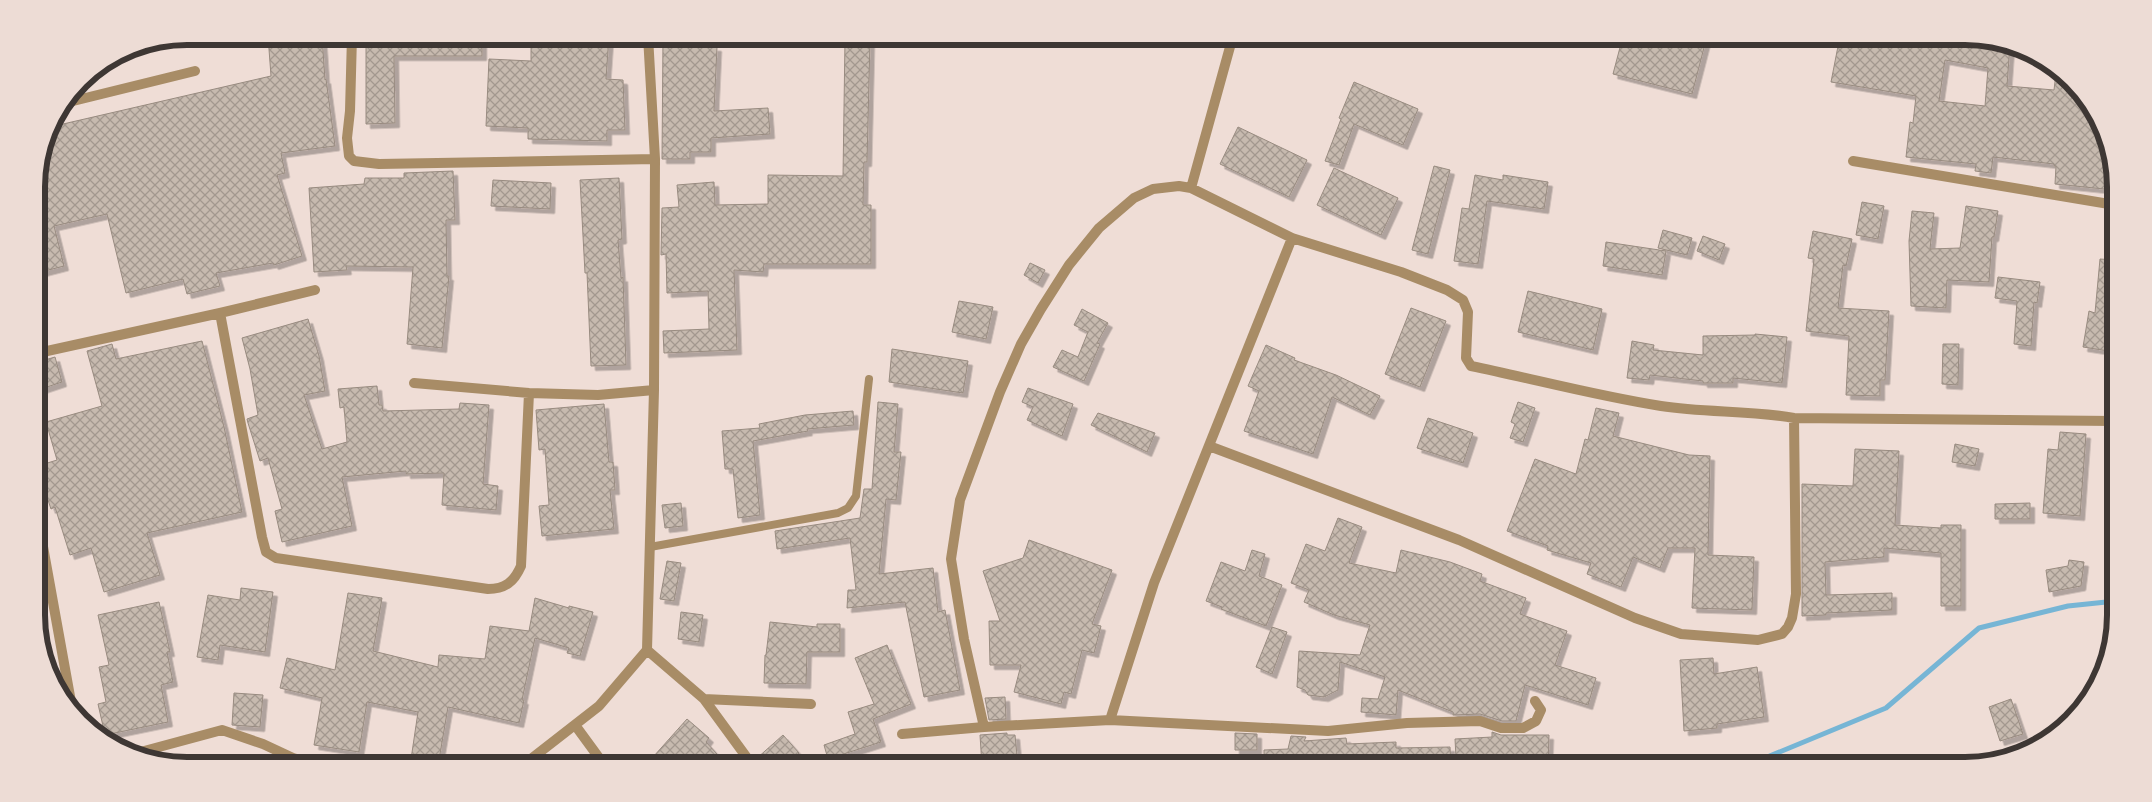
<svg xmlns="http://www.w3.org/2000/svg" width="2152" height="802" viewBox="0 0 2152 802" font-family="Rubik,sans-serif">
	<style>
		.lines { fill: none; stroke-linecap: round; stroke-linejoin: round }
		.stream { stroke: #76b5d5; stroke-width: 5 }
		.building { fill: url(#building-cross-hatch); stroke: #988b80; fill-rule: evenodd; filter: url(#shadow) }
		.service { stroke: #a88c66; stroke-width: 8 }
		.minor { stroke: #a88c66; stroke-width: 10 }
		.rim { fill: none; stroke: #3e3734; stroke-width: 6 }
	</style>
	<defs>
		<pattern id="building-cross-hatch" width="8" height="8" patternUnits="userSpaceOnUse" patternTransform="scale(1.25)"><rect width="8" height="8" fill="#c7baaf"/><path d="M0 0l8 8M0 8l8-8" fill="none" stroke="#a3988f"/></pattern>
		<filter id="shadow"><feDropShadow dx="4.5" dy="4.5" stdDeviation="0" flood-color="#0004"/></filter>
	</defs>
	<rect width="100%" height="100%" fill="#efddd6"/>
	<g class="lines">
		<!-- stream -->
		<path class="stream" d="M1748,765L1886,708L1979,628L2068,606L2116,601"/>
	</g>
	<!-- building -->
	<path class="building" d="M268,36H322L325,80L326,79L335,146L281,153L285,173L277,175L302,256L274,265L273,263L216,273L220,286L187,294L183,279L126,293L107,214L54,226L64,266L37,273V177L50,127L271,76Z
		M405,36H482V56H394L395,123L366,124V40H405Z
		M574,36H609L606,79L623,80L625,130H607V141L528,139V128L486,126L489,59L531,61V42L574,41Z
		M1623,36H1707L1692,94L1613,74Z
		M1840,36H1965L2010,44L2007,86L2054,90L2056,73L2078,88L2100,121L2114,167V190L2055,184L2056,166H2054V164L1993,157L1991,173L1975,171L1976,164L1906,157L1910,122L1913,123L1916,96L1831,82ZM1945,60L1988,68L1985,106L1939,101Z
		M663,37H691V46L717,47L714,111L768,108L770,134L711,138V152H690V159H662Z
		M845,39L870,40L867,162H864L863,205H871V264H764L763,272L734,270L737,350L664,353L663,331L709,329L708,291L667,293L666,254L661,255L662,208L679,207L677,185L714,182L715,205L768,204V175L843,176Z
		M1354,82L1418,109L1403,145L1354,124L1339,165L1325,161L1341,119L1339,118Z
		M1238,127L1307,160L1289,197L1220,164Z
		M1434,166L1450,170L1428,254L1412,250Z
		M1334,168L1398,198L1381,235L1317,205Z
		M453,171L455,220H446L447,276H449L442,348L407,344L413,267L346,266L347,270L314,272L309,188L364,184L365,178H404V173Z
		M1475,175L1503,180V175L1548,182L1544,209L1487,201L1478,264L1454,261L1462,208L1469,209Z
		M619,178L622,239L618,240L621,278L623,277L626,365L591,366L587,273H585L580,180Z
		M493,180L551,183L550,209L491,206Z
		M1862,202L1884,206L1878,239L1856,235Z
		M1966,206L1998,211L1994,237H1992L1989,282L1947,280L1946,308L1911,306L1909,241L1912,211L1934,213L1930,249L1960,248Z
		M1663,230L1692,238L1687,255L1658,248Z
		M1813,231L1852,239L1846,266L1843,265L1838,308L1889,311L1885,380H1880V396L1846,395L1849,336L1806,331L1814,259L1808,258Z
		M1703,236L1725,244L1719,260L1697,251Z
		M1606,242L1666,251L1662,275L1603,266Z
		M2100,259L2115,260V352L2083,347L2089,311L2095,313Z
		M1030,263L1045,270L1038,283L1024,275Z
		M1998,277L2040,282L2037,303L2034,302L2031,346L2014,344L2017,301L1995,298Z
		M1528,291L1602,309L1593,350L1518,332Z
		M959,301L993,307L986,339L952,332Z
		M1411,308L1446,321L1420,387L1385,374Z
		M1082,309L1108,323L1097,343L1100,344L1084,381L1053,367L1062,350L1078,357L1088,332L1074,325Z
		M308,319L319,356L325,391L304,395L322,449L347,442L344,407L340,408L338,389L377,386L379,405H382L383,411L459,409L460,403L489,405L483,484L498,486L496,510L442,505L444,473L406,474V471L342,477L352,526L282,542L275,511L282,509L268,458L260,461L248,423L247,419L258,415L250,369L242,338Z
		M1755,334L1787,337L1782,383L1733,378V383H1703V381L1650,375L1649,380L1627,378L1632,341L1654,345L1653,350L1703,355V336L1755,335Z
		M202,341L224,427L242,512L147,533L160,575L104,592L91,548L70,555L55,507L51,509L38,470V466L57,460L46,422L102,406L87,351L112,344L116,359Z
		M1943,344H1959L1958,385L1942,384Z
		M1266,345L1295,358L1294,360L1336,375L1380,396L1370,415L1332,397L1313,454L1244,431L1259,391L1248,386Z
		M892,349L968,361L963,393L889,382Z
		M55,357L62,382L38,390V362Z
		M1028,388L1073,404L1062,436L1027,420L1033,407L1022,402Z
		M878,402L898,404L894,452H901L896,500L886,499L879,574L933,568L938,612L945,610L960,690L924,697L905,602L847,608L848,590H856L850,538L777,549L775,531L860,518L864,489H872Z
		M1518,402L1535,408L1523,442L1510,438L1515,424L1511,422Z
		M604,404L609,462H613L615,490H610L614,529L542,536L539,506L549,505L545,449L539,450L536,410Z
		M1596,408L1619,413L1613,436L1689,455L1710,456L1708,555L1754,557L1752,610L1692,608L1695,548H1668L1660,568L1633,557L1621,587L1587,574L1591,563L1547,550L1548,546L1507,531L1535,459L1576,474L1585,439L1588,440Z
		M853,411L854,425L807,429L808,431L753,441L760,515L738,518L733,469H725L722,431L760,428L759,424L805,415Z
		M1098,413L1155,433L1147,452L1091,425Z
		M1428,418L1473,433L1463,463L1417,448Z
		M2060,432L2086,434L2080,516L2043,513L2048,449L2058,450Z
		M1955,444L1979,449L1975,466L1952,462Z
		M1855,449L1899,451L1895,525L1941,528V525H1961V606H1941V553L1884,548V557L1825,562L1826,595L1892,593V610L1826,613V615L1802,616V484L1853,486Z
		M681,503L683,526L665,528L662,505Z
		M2030,503V519H1995V504Z
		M1338,518L1362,527L1349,563L1396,573L1401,550L1450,562L1482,574L1480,581L1526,598L1520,614L1567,631L1555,665L1596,678L1588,705L1525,685L1516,721H1502L1480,714L1453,715V712L1398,690L1396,715L1361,712L1362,698L1378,699L1385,677L1340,662L1338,690L1324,697L1308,695L1305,690L1297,687L1299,651L1360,655L1370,625L1334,615L1304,602L1309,590L1291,583L1306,544L1325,551Z
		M1029,540L1112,570L1092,624L1101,626L1094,653L1082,650L1071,694L1064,692L1061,704L1014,692L1021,665H990L989,621H1000L983,571L1023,558Z
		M1252,550L1265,554L1259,576L1282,585L1266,626L1221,609L1222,607L1206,601L1221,562L1245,571Z
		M2069,560L2084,562L2081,586L2049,592L2046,570L2068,566Z
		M667,561L681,563L674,601L660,599Z
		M241,588L273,592L265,652L220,645L218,660L197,657L208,595L240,600Z
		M348,593L382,598L373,651L438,667L439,655L485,659L490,626L529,631L535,598L569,608V606L593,612L580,656L567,653L569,648L535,638L522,700H524L519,723L448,707L438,766H410L418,712L367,702L359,752L314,745L322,698L280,688L287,658L335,670Z
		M159,602L170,652H167L173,682L161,685L168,722L105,735L98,704L106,702L99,667L109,665L98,615Z
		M681,612L703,615L699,642L678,639Z
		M770,622L817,627V624H840V652H807L806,684L764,683L765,655H766Z
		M1272,627L1287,632L1272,674L1256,667Z
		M887,645L911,704L873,719L881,742L828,759L824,745L855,734L848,712L874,704L855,658Z
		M1713,658L1714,674L1757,667L1764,717L1717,724V728L1684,731L1680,660Z
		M234,693L263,695L260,727L232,725Z
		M1005,697L1006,719L989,720L985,698Z
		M2011,699L2023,734L2000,741L1989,707Z
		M687,719L709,738L706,742L728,766H645Z
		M1492,732L1501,735H1549L1548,766H1479V757L1456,758L1455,739L1492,737Z
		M1007,733V735H1015L1018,766H982L980,735Z
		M1235,733L1257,734V750H1235Z
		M783,735L799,753L785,766H760L756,759Z
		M1291,736L1306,737L1304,741L1346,738L1347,744L1396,742V748L1450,747L1451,766H1264V750L1288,749Z"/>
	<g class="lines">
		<!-- service -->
		<path class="service" d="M650,547L838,513L848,508L856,496L869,379"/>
		<!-- minor -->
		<path class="minor" d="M352,36L350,111L347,138L349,156L354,161L379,164L655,159
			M65,103L195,71
			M1853,161L2115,205
			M1191,188L1233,36
			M220,313L262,537L266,552L276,558L488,589C505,589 514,582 521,566L529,393
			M38,353L220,313L315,290
			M414,383L529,393L598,395L654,390
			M1209,446L1459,540L1635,618L1681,634L1758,640L1782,634L1788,627L1792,618L1796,594L1794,418
			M38,519L73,713
			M647,650L704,699L753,766
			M704,699L811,704
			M1110,720L1154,583L1292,238
			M575,725L605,766
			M984,727L964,639L951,559L960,500L1000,392L1021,344L1041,309L1069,265L1099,228L1134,198L1153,189L1179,186L1191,188L1292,238L1401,272L1447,290L1463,300L1468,312L1466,358L1471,366C1534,379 1597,396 1661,406C1705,413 1750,410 1794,418L2115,421
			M902,734L984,727L1110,720L1328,731L1407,723L1480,721L1501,728H1523L1536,721L1541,710L1535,701
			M133,754L222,730L263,744L293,758L323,766
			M522,766L599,706L647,650L654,390L655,159L648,36"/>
	</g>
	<!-- crop -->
	<path d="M0 0H2152V802H0ZM187 45H1965A142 142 0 0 1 2107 187V615A142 142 0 0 1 1965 757H187A142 142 0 0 1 45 615V187A142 142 0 0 1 187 45Z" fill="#eddcd5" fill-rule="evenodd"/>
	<path class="rim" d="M187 45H1965A142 142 0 0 1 2107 187V615A142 142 0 0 1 1965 757H187A142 142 0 0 1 45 615V187A142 142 0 0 1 187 45Z"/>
</svg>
